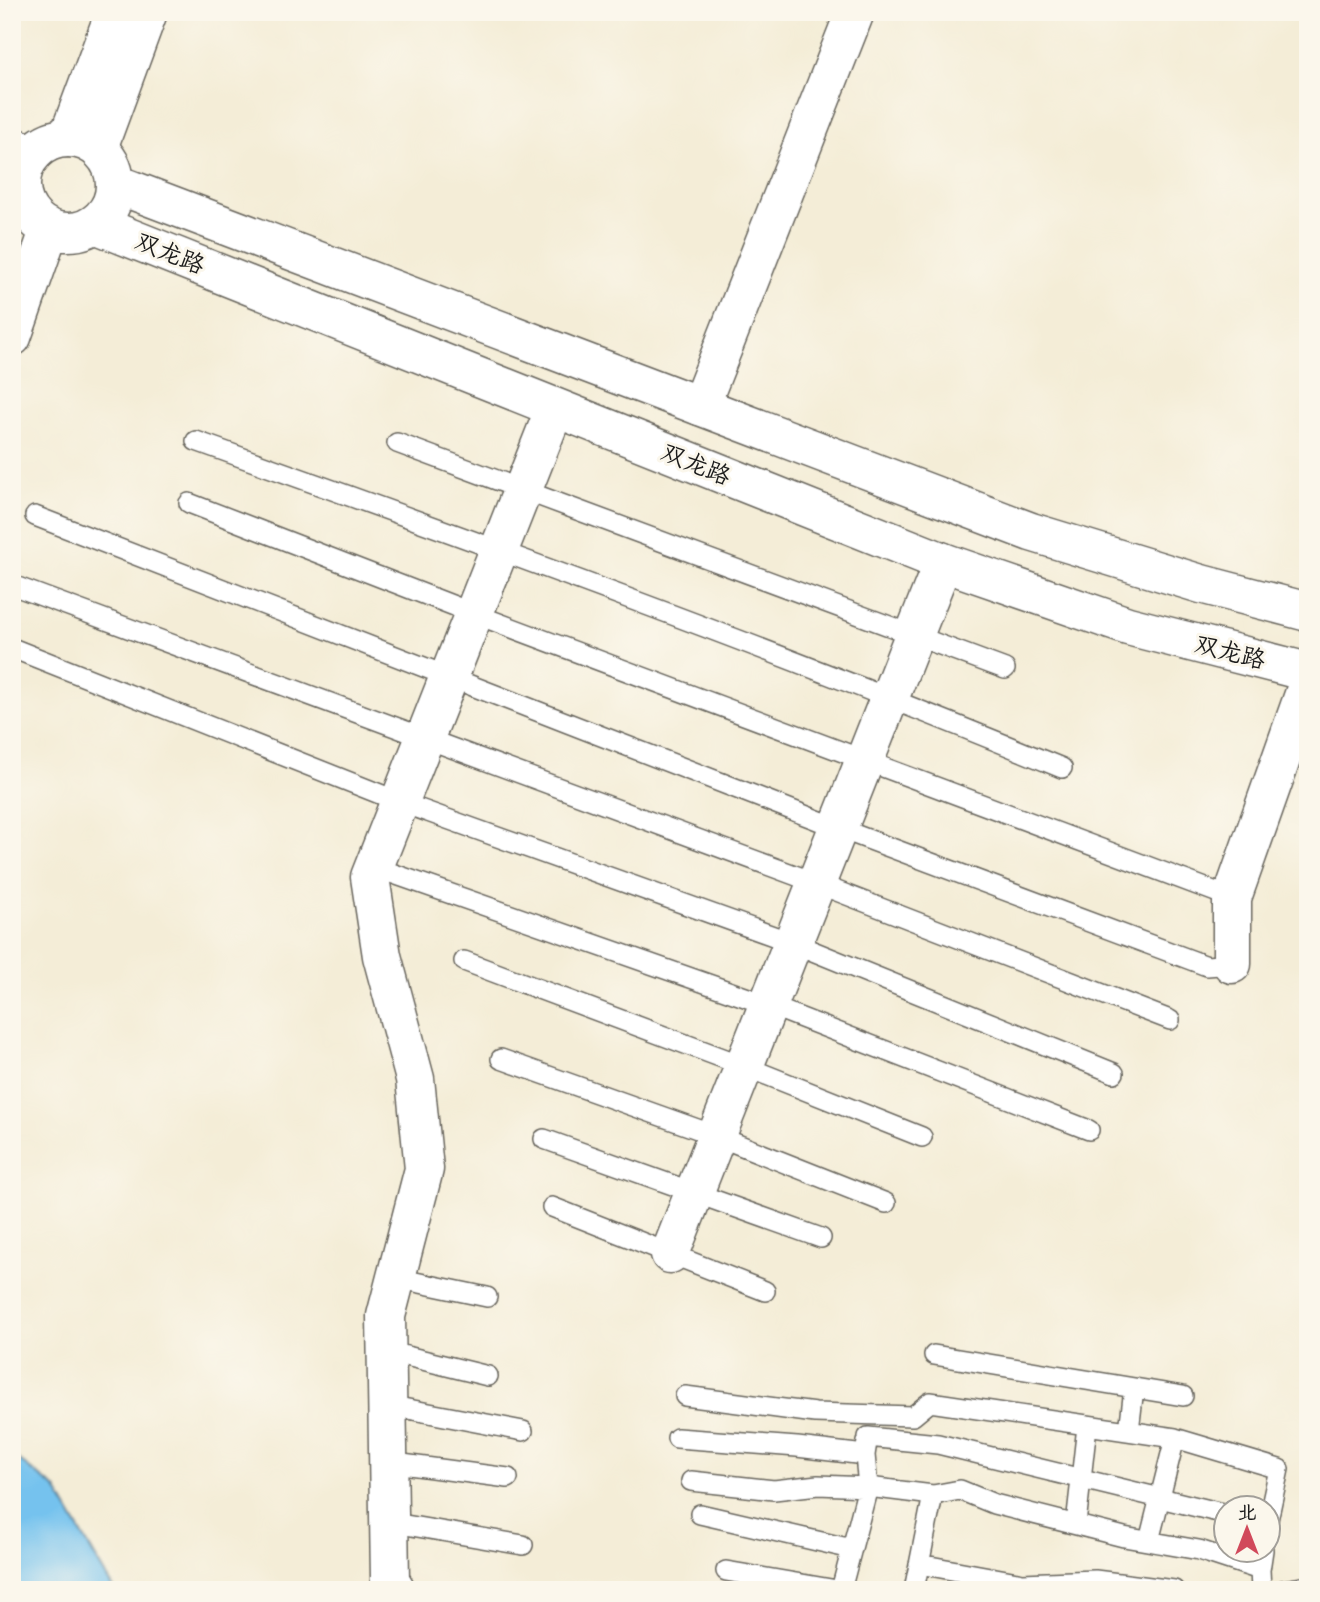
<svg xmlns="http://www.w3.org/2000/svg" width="1320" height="1602" viewBox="0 0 1320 1602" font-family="Mali,'LXGW WenKai TC',sans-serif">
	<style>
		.water { fill: #74c2ee; stroke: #486f85; stroke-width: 2 }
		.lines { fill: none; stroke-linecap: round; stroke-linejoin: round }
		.lane-casing { stroke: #68655d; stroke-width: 22 }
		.street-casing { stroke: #68655d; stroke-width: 41 }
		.secondary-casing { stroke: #68655d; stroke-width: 41 }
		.lane { stroke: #fff; stroke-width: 19 }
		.street { stroke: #fff; stroke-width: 38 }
		.secondary { stroke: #fff; stroke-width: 38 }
		.labels { text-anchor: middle; stroke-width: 6; stroke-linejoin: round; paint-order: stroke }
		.street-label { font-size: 24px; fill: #1c1c1c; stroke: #fbf7ec }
	</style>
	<rect width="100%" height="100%" fill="#fbf7ec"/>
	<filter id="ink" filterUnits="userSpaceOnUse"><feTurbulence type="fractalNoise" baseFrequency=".0143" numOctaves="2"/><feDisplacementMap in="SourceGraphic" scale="14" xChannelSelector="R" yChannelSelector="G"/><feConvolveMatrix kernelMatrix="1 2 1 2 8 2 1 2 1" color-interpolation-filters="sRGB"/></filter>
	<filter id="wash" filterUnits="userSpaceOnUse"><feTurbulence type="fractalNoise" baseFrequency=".00686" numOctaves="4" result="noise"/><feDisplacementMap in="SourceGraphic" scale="28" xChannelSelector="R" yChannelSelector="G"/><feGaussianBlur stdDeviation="1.57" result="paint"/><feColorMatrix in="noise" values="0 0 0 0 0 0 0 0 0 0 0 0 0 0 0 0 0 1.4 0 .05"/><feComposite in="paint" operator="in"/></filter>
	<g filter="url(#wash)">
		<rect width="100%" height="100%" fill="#f4edd7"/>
		<!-- water -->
		<path class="water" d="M12,1455L56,1489L114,1590H12Z"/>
	</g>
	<g filter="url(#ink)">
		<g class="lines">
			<defs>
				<path id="lane" d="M196,441C487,545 776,650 1062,768
					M397,443L1005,669
					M189,503L475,614L1232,898
					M35,516L838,828L1207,966L1232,964
					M12,585L816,883L1170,1020
					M12,648L400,802L793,943L1114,1073
					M374,867L768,1005L1089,1130
					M464,961L744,1066L922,1137
					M501,1059L717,1136L886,1203
					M544,1139L821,1238
					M552,1207L765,1291
					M396,1278L487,1297
					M386,1351L488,1376
					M934,1355L1183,1396
					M685,1396L815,1413L913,1416L930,1402L1175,1438L1279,1469L1268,1520
					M387,1405L523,1431
					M1129,1431L1134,1388
					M868,1437L938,1444L1226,1514
					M677,1438L797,1447L865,1455
					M387,1462L508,1478
					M691,1481L774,1490L818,1485L868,1487L933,1495L960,1490L994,1504L1124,1537L1199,1550L1260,1570
					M700,1514L852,1549
					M388,1522L523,1545
					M1076,1524L1087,1426
					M1149,1541L1175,1438
					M919,1564L1023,1583L1095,1580L1174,1590
					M726,1571L837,1590
					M841,1590L868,1487L865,1455L867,1442
					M914,1590L933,1495
					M1261,1590L1260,1570L1263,1550
					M1283,1590L1308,1586"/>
				<path id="street" d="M21 185a47 47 0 1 1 94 0a47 47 0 1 1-94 0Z
					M12,337L50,228
					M700,406L855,12
					M1232,964V898L1308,683
					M670,1254L943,562
					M396,1590L390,1580L386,1316L424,1169L415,1079L382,956L370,877L555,408"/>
				<path id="secondary" d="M68,138L115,12
					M12,146L32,154
					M98,148L148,12
					M116,184L1031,532L1201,584L1308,612
					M12,203L27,209
					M95,224L943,562L1128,626L1308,672"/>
			</defs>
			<!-- lane casing -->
			<use href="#lane" class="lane-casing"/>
			<!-- street casing -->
			<use href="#street" class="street-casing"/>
			<!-- secondary casing -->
			<use href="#secondary" class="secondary-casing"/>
			<!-- lane -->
			<use href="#lane" class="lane"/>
			<!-- street -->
			<use href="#street" class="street"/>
			<!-- secondary -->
			<use href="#secondary" class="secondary"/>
		</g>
	</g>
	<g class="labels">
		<!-- street labels -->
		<g class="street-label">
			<text transform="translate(170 253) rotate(22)" y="8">双龙路</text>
			<text transform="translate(696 464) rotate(22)" y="8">双龙路</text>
			<text transform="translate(1230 652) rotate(14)" y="8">双龙路</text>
		</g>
	</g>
	<!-- margin -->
	<rect width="1320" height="1602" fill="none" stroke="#fbf7ec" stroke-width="42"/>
	<!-- north arrow -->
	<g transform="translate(1247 1529)"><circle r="33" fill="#fbf7ec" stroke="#a29f99" stroke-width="2"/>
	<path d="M0-5L12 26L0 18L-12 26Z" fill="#d1495b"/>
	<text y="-10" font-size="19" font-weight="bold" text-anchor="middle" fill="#1c1c1c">北</text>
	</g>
</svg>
